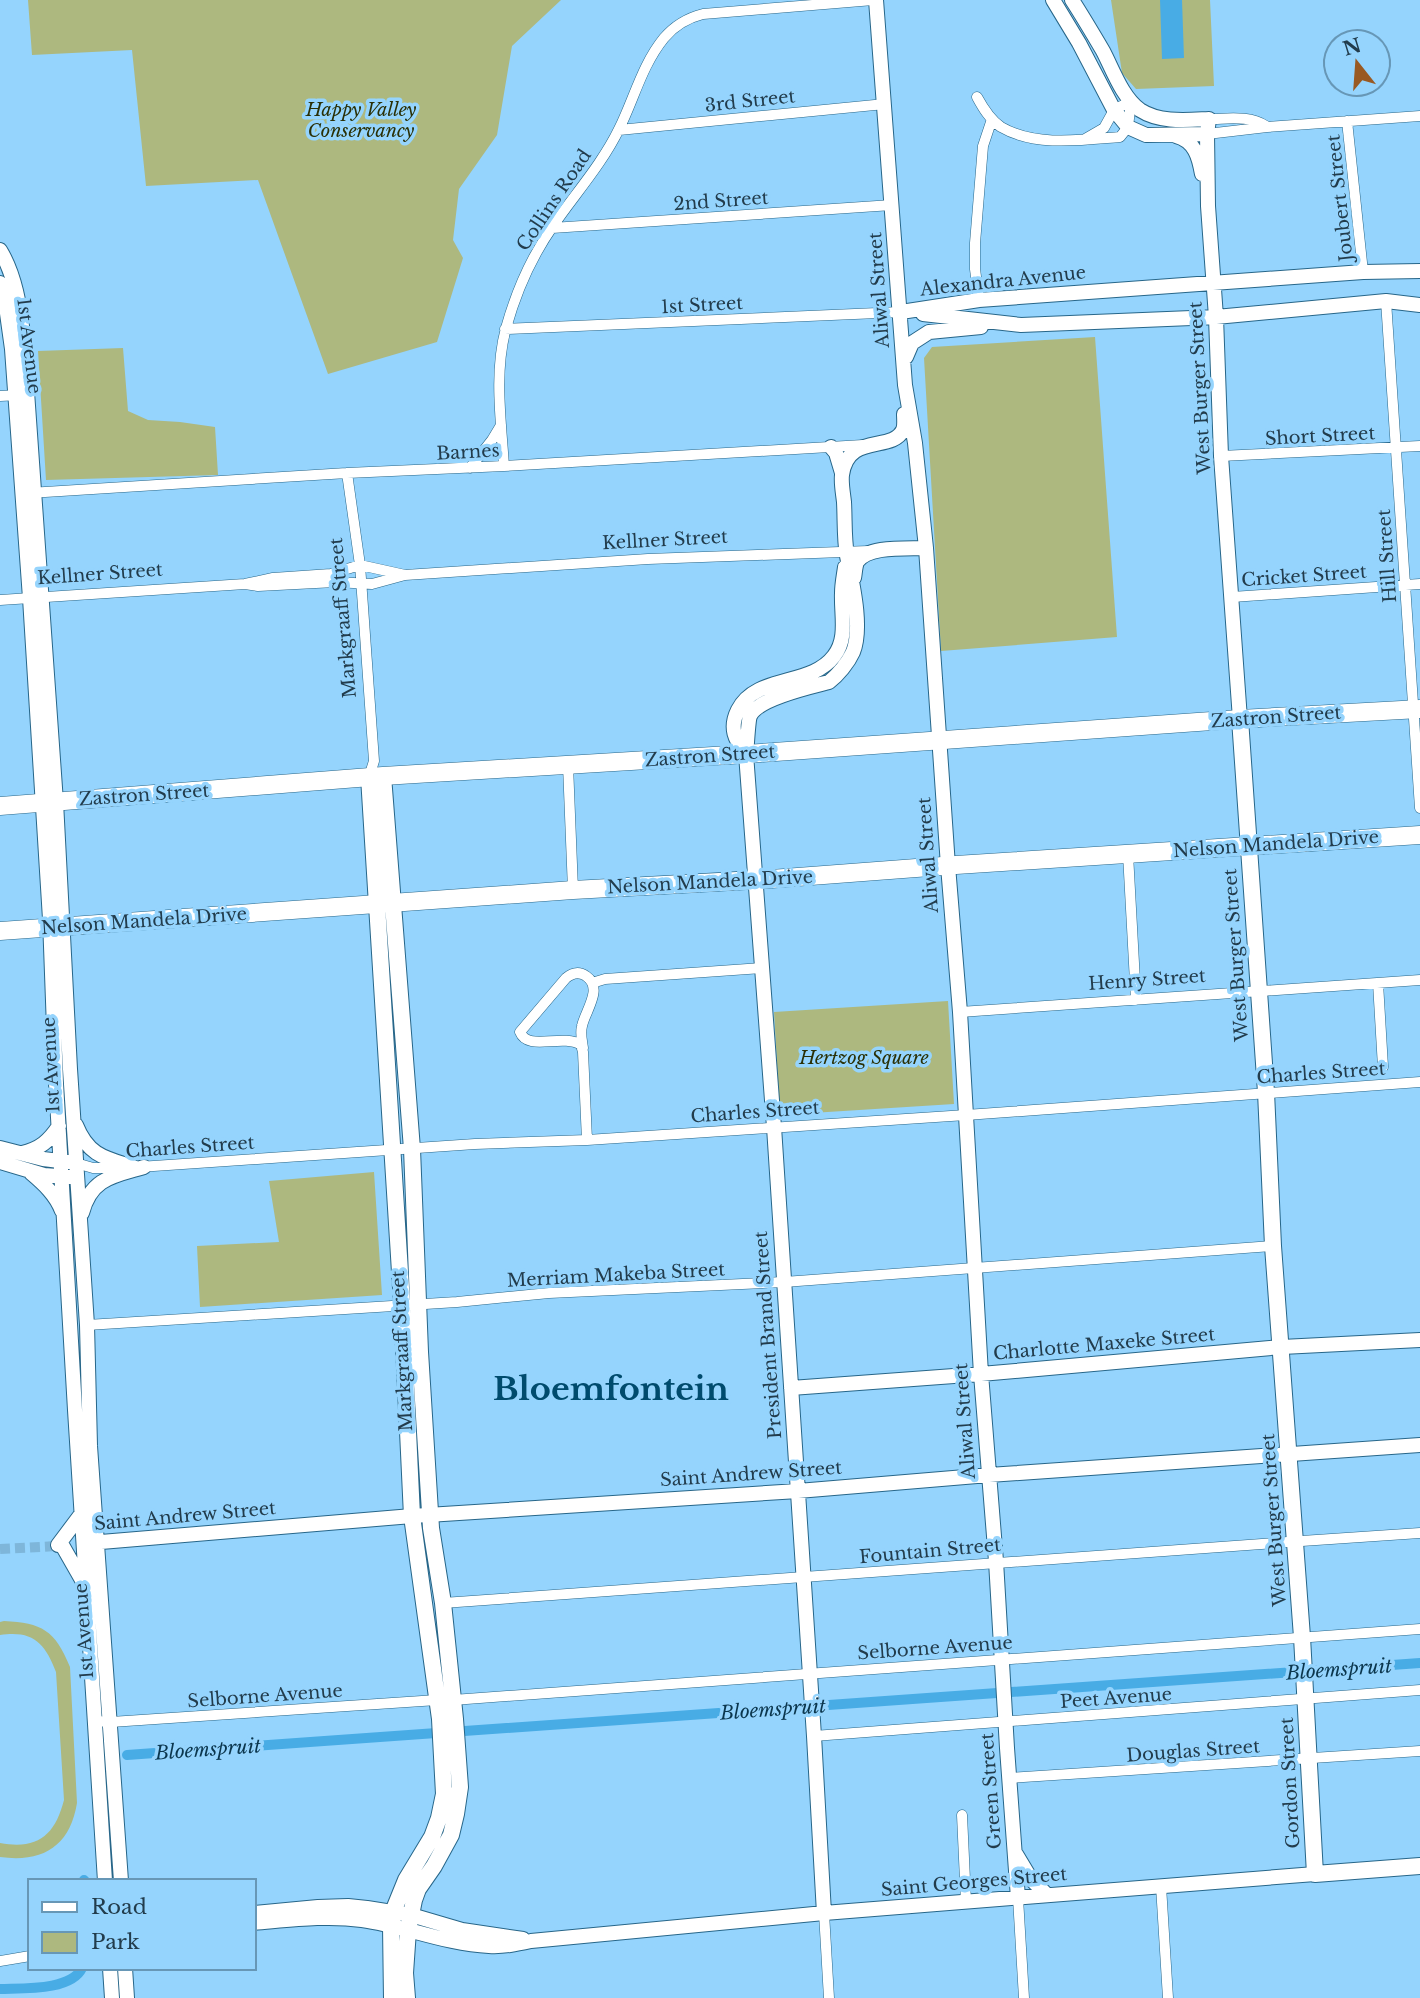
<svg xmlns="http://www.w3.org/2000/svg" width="1420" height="1998" viewBox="0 0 1420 1998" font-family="'Libre Baskerville',serif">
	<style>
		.green { fill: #adb87f }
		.water { fill: #48ace5 }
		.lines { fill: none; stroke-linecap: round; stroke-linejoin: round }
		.canal { stroke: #48ace5; stroke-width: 10 }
		.street-tunnel { stroke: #7eb6da; stroke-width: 10; stroke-dasharray: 10 5; stroke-linecap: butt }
		.street-casing { stroke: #276689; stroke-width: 11 }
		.secondary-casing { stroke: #276689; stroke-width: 16 }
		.primary-casing { stroke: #276689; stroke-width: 18 }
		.highway-casing { stroke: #276689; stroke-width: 19 }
		.street { stroke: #fff; stroke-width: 10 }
		.secondary { stroke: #fff; stroke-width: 14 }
		.primary { stroke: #fff; stroke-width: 16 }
		.highway { stroke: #fff; stroke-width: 18 }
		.labels { text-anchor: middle; stroke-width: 7; stroke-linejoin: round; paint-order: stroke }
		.street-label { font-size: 18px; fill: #223c4c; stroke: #95d4fd }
		.park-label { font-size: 18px; font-style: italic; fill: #2a3006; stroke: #95d4fd }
		.water-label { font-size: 19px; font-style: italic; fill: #0b364d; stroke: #95d4fd }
		.town-label { font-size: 32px; font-weight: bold; fill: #004b6d; stroke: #95d4fd }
	</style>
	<rect width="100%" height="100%" fill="#95d4fd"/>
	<!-- green -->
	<path class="green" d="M28,0H561L512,46L497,135L459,189L453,240L463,258L437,342L328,374L258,180L146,186L132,50L32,55Z
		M1111,0H1210L1214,86L1136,89L1122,73Z
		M1095,337L1117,637L941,651L924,358L932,347Z
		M123,348L128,411L148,420L180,422L215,427L218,475L46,480L38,351Z
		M948,1001L954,1104L780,1115L774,1012Z
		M374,1172L382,1295L200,1307L197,1246L279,1242L269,1181Z
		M4,1621C42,1623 55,1630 70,1667L77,1803C70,1846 43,1863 0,1857V1843C38,1850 55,1835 64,1800L56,1672C45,1643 33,1630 0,1635V1622Z"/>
	<!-- water -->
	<path class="water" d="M1160,0H1182L1184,58L1162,59Z"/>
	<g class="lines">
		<!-- canal -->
		<path class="canal" d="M127,1755L1420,1663
			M84,1880L85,1881
			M0,1989C22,1988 71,1991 82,1968"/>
		<!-- street-tunnel -->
		<path class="street-tunnel" d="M0,1549L57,1546"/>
		<defs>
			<path id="street" d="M977,97C983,108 990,120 1001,127C1035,147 1082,140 1120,137L1128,127L1131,101
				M1209,119C1228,119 1249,115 1266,126
				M1347,121L1363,272
				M619,130L885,104
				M1207,134L1267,127L1420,116
				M1085,139L1104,128L1114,110L1131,101
				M552,228L892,205
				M979,300L975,269V243L983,146L992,119
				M1386,301L1420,808
				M505,329L901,312
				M0,396L20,395
				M1221,456L1420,446
				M504,466C501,420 494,372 506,328C516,292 532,256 553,226C575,194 602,164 619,129C634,99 642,65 664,38C675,25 687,18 703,14L873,0
				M470,468L492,440L501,425
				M347,473L360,565L374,761L369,777
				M29,493L347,473L504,466L863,445
				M245,584L258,586L335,582L372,584L405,575L648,559L869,551
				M1232,597L1420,584
				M0,600L245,584L273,578L331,574L360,565L405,575
				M568,765L573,890
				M1128,854L1136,1000
				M592,983L605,979L762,968
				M1378,983L1383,1067
				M960,1012L1420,980
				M583,1048C582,1041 580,1034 582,1026C585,1011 604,988 586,976C579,971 572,973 566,978L520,1032C528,1052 562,1033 581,1045L583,1052L587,1140
				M76,1163L93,1168H124
				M139,1167L475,1144L587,1140L966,1115L1420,1082
				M87,1325L457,1302L549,1293L784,1282L1273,1246
				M443,1603C768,1579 1094,1555 1420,1533
				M453,1700L1420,1629
				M95,1721L111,1722L437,1700
				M814,1736L1420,1690
				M1009,1778L1420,1751
				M962,1815L966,1902
				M1161,1886L1168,1998
				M1018,1898L1024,1998
				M824,1913L829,1998
				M0,1961L30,1956"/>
			<path id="secondary" d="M876,0L905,385L915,443L926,548L948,866L960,1012L981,1374L996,1561L1007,1748L1018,1898
				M1053,0L1079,43L1114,110L1128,127L1146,135L1207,134
				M1072,0C1083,17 1093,34 1103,51C1113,70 1122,97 1140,110C1160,123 1187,120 1209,119L1207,134L1208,206L1216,317L1221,456L1240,719
				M1176,136C1195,141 1199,157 1202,174
				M0,250C15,275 20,306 23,335L56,802L70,1069L87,1325L90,1446L121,1881
				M0,283L5,299L12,349L30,598L50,919L56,1083L75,1410L105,1881
				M901,312L979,300L1363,272L1420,271
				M923,314L1021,325L1216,317L1386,301L1420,305
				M906,357L912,343L929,332L981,327
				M831,447L836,453L842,473
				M854,578C855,573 855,567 857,562C868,545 908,549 926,548
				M746,754C735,740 729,728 738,710C756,674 811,687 834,656C848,638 841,615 842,593C842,584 844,575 845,567
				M76,1125C88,1155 104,1158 133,1167
				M0,1148L43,1159L68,1162
				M22,1153C40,1149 49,1141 59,1126
				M0,1162L44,1175L70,1177
				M31,1173C44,1184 56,1195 62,1211
				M82,1213C91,1178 113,1176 144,1167
				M791,1388L981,1374L1282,1347L1420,1340
				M89,1543L412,1516L798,1491L989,1475L1420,1445
				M58,1545L82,1513
				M62,1545L86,1587
				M1016,1854L1031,1879L1047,1895
				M254,1913L318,1907L348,1906L367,1908L411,1915L462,1930L523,1939
				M824,1913L814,1736L774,1127L746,754C747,746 748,721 750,716C758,698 810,687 829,682C838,675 848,663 853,652C863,627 852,582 847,556C844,538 845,520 844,502C843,493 841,483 842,475C848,432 892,453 903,430C905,426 904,419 904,414
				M254,1923C290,1920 326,1915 362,1920C405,1926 445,1944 489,1946C503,1947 517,1944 531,1941L824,1913L1315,1874
				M110,1968L112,1998
				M125,1968L127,1998"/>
			<path id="primary" d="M1240,719L1266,1092L1273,1246L1302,1637L1315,1874L1420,1866
				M383,776L412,1149L420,1352L431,1528L443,1603L455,1719L460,1787L456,1814L451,1835L434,1866L418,1889L414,1900L408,1930L405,1973L407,1998
				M369,777L402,1304L412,1516L440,1719L444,1794L439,1818L432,1837L406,1880L395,1907L391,1926L392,1998"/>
			<path id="highway" d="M0,806L383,776L746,754L1240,719L1420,709
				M0,931L573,890L771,879L956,865L1420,835"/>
		</defs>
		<!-- street casing -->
		<use href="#street" class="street-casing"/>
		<!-- secondary casing -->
		<use href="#secondary" class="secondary-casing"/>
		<!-- primary casing -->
		<use href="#primary" class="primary-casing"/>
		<!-- highway casing -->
		<use href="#highway" class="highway-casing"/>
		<!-- street -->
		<use href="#street" class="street"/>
		<!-- secondary -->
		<use href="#secondary" class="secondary"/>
		<!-- primary -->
		<use href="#primary" class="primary"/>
		<!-- highway -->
		<use href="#highway" class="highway"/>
	</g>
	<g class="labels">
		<!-- street labels -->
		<g class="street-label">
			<text transform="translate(750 101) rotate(-6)" y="6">3rd Street</text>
			<text transform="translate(1340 198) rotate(-96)" y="6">Joubert Street</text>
			<text transform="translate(554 200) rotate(-56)" y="6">Collins Road</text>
			<text transform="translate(721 201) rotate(-4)" y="6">2nd Street</text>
			<text transform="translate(1003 281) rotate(-6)" y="6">Alexandra Avenue</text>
			<text transform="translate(879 290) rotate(-94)" y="6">Aliwal Street</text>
			<text transform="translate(702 305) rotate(-3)" y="6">1st Street</text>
			<text transform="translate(29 346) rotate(83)" y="6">1st Avenue</text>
			<text transform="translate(1200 388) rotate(-93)" y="6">West Burger Street</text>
			<text transform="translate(1320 436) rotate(-3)" y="6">Short Street</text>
			<text transform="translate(468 452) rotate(-3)" y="6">Barnes</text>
			<text transform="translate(665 540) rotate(-3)" y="6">Kellner Street</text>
			<text transform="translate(1387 556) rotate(-94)" y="6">Hill Street</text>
			<text transform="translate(100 574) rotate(-4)" y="6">Kellner Street</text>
			<text transform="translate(1304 576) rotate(-4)" y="6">Cricket Street</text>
			<text transform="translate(343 618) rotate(-95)" y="6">Markgraaff Street</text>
			<text transform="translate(1276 717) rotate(-4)" y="6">Zastron Street</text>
			<text transform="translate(710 756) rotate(-4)" y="6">Zastron Street</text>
			<text transform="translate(144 795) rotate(-4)" y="6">Zastron Street</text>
			<text transform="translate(1276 844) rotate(-4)" y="6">Nelson Mandela Drive</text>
			<text transform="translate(928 855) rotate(-94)" y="6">Aliwal Street</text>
			<text transform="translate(710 882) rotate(-3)" y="6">Nelson Mandela Drive</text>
			<text transform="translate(144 921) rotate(-4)" y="6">Nelson Mandela Drive</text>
			<text transform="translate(1236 955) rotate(-94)" y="6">West Burger Street</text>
			<text transform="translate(1147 980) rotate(-4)" y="6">Henry Street</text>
			<text transform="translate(51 1065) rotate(-93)" y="6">1st Avenue</text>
			<text transform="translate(1321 1073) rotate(-4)" y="6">Charles Street</text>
			<text transform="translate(755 1112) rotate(-4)" y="6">Charles Street</text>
			<text transform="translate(190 1147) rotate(-4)" y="6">Charles Street</text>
			<text transform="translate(616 1275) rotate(-3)" y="6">Merriam Makeba Street</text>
			<text transform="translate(768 1335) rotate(-94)" y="6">President Brand Street</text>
			<text transform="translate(1104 1344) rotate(-5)" y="6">Charlotte Maxeke Street</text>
			<text transform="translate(402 1351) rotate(-93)" y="6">Markgraaff Street</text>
			<text transform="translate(965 1421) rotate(-94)" y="6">Aliwal Street</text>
			<text transform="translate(751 1474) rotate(-4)" y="6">Saint Andrew Street</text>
			<text transform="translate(185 1516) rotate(-5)" y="6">Saint Andrew Street</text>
			<text transform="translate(1274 1520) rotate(-94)" y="6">West Burger Street</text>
			<text transform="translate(930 1551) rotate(-5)" y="6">Fountain Street</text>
			<text transform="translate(84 1631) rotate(-94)" y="6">1st Avenue</text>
			<text transform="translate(935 1648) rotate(-4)" y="6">Selborne Avenue</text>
			<text transform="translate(265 1696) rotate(-4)" y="6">Selborne Avenue</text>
			<text transform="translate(1116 1698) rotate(-4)" y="6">Peet Avenue</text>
			<text transform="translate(1193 1751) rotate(-4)" y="6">Douglas Street</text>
			<text transform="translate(1290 1783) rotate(-93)" y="6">Gordon Street</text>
			<text transform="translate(991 1791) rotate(-94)" y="6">Green Street</text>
			<text transform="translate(974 1882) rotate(-5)" y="6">Saint Georges Street</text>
		</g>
		<!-- park labels -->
		<g class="park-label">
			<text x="361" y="116">Happy Valley<tspan x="361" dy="21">Conservancy</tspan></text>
			<text x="864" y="1064">Hertzog Square</text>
		</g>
		<!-- water labels -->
		<g class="water-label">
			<text transform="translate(1339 1669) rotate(-4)" y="7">Bloemspruit</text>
			<text transform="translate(773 1709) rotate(-4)" y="7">Bloemspruit</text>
			<text transform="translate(208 1749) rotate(-4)" y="7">Bloemspruit</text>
		</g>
		<!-- town labels -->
		<g class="town-label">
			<text x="611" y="1400">Bloemfontein</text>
		</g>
	</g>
	<!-- legend -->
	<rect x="28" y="1879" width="228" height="91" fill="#95d4fd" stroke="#6797b6" stroke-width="2"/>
	<rect x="42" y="1902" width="35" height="10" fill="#ffffff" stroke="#6797b6" stroke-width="2"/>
	<text x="91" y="1914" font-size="21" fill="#223c4c">Road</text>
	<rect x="42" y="1932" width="35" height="21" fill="#adb87f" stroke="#6797b6" stroke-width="2"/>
	<text x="91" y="1949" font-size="21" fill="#223c4c">Park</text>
	<!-- north arrow -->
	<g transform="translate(1357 63) rotate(343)"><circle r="33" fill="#95d4fd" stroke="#6797b6" stroke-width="2"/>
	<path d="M0-5L12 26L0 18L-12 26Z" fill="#995922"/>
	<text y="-10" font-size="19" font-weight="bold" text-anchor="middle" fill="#223c4c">N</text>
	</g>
</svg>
